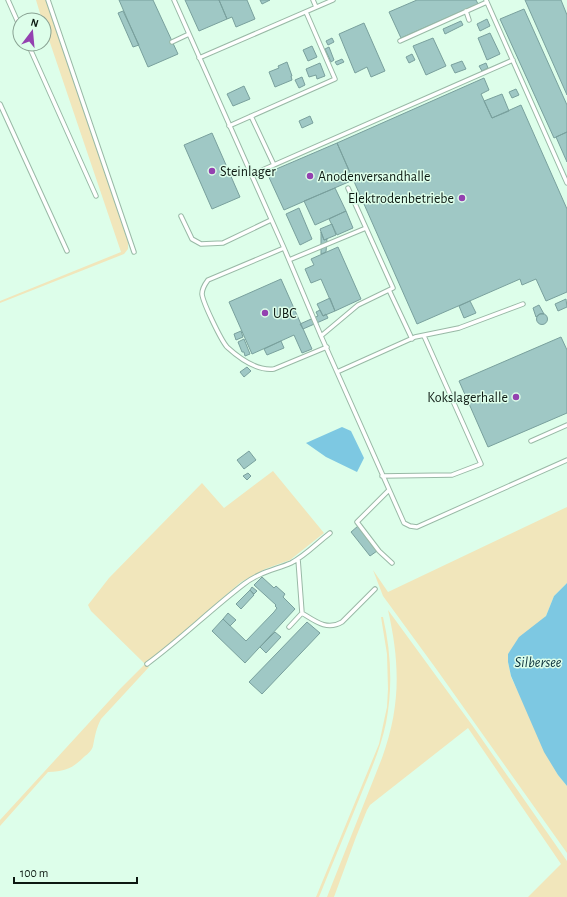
<svg xmlns="http://www.w3.org/2000/svg" width="567" height="897" viewBox="0 0 567 897" font-family="'Alegreya Sans',sans-serif">
	<style>
		.green { fill: #f1e6bb }
		.water { fill: #7dc8e2 }
		.building { fill: #9fc8c5; stroke: #79a09d }
		.lines { fill: none; stroke-linecap: round; stroke-linejoin: round }
		.service-casing { stroke: #99b9a6; stroke-width: 5.5 }
		.service { stroke: #fff; stroke-width: 3.5 }
		.poi-dot { fill: #9441b0; stroke: #ddfeea; stroke-width: 1.5 }
		.labels { text-anchor: middle; stroke-width: 3; stroke-linejoin: round; paint-order: stroke }
		.poi-label { font-size: 14px; fill: #0c1811; stroke: #ddfeea; text-anchor: start }
		.water-label { font-size: 15px; font-style: italic; fill: #0a2f3a; stroke: #ddfeea }
	</style>
	<rect width="100%" height="100%" fill="#ddfeea"/>
	<!-- green -->
	<path class="green" d="M36,0H46L128,242V249L124,254L0,303V301L121,252L44,25V20H42Z
		M273,471L324,533L290,560L265,569L241,582L146,664L149,667L101,719C96,729 95,736 93,746C92,750 88,754 85,756C72,769 66,771 48,772L0,826V820L120,689L145,664L91,611L88,605L109,578L202,483L224,508Z
		M567,507V583L554,596L546,616L508,654V662L511,677L558,775L567,786V853L437,670L383,596L373,570L388,592Z
		M388,610L472,725L567,861V897H528L561,864L468,728L370,805L367,810L356,837L334,897H327L382,758C401,706 400,663 388,610Z
		M381,617H383C391,652 393,687 386,723C381,747 371,770 362,792C348,827 333,862 319,897H316L379,744L387,707L388,689L387,654Z"/>
	<!-- water -->
	<path class="water" d="M342,427L351,431L364,458L357,472L326,457L306,443Z
		M567,583V786L558,775L544,752L511,676L508,662V654L519,637L546,616L554,596Z"/>
	<!-- building -->
	<path class="building" d="M119,0H153L178,54L148,67Z
		M185,0H219L227,19L199,31Z
		M219,0H247L255,19L236,27L232,17L227,19Z
		M260,0H270L262,4Z
		M417,0H476L478,4L401,38L389,12Z
		M525,0H561L567,15V95Z
		M524,9L567,105V132L554,138L500,19Z
		M123,11L139,45L133,47L118,13Z
		M487,19L490,26L480,31L477,24Z
		M461,21L463,25L445,34L443,29Z
		M364,23L385,71L371,77L367,67L355,73L339,34Z
		M490,33L500,54L487,60L478,38Z
		M332,38L334,42L328,45L326,41Z
		M433,38L446,66L426,75L413,46Z
		M312,46L317,57L308,61L303,50Z
		M329,47L334,60L331,62L325,49Z
		M412,54L415,60L409,63L406,57Z
		M342,59L344,62L337,65L335,62Z
		M462,61L466,69L455,73L451,65Z
		M287,62L292,76H291L292,80L275,87L269,72L279,68L278,66Z
		M320,63L325,76L317,79L316,75L309,77L306,69Z
		M486,63L488,68L482,71L479,66Z
		M302,77L305,85L299,88L295,80Z
		M484,78L489,90L481,94L492,118L521,105L567,209V292L546,301L536,279L522,285L520,279L417,324L337,143Z
		M244,86L250,99L233,106L227,94Z
		M516,89L519,95L512,98L509,92Z
		M502,94L509,111L492,118L484,101Z
		M310,116L313,123L302,128L299,121Z
		M567,132V162L556,137Z
		M212,133L240,197L212,209L184,145Z
		M337,143L353,180L284,210L267,173Z
		M335,188L346,211L315,225L304,201Z
		M299,208L312,239L300,245L286,214Z
		M346,211L353,228L337,235L329,219Z
		M332,224L336,235L324,240L320,229Z
		M321,232L324,240L327,239L326,252L321,254Z
		M338,247L361,299L335,311L321,279L311,283L305,269L314,265L311,259Z
		M281,279L312,349L302,353L294,335L252,354L229,302Z
		M330,298L335,311L323,316L317,304Z
		M566,299L567,307L558,311L555,304Z
		M470,301L476,313L464,318L459,306Z
		M539,305L544,314H540L536,317L533,308Z
		M320,310L323,316L326,314L328,318L303,329L300,324L318,316L316,312Z
		M536.5 319a5.5 5.5 0 1 1 11 0a5.5 5.5 0 1 1-11 0Z
		M241,331L243,337L236,340L234,334Z
		M561,337L567,350V413L488,447L459,381Z
		M244,339L250,354L245,356L244,352H242L238,342Z
		M281,341L284,348L267,355L264,349Z
		M247,367L251,371L244,377L240,372Z
		M249,451L256,460L244,469L237,460Z
		M248,473L251,476L247,480L243,476Z
		M358,526L377,551L370,556L351,532Z
		M262,577L274,588L276,586L285,594L283,597L295,609L245,663L212,631L223,619L246,641L274,612L277,608L275,606L276,605L254,585Z
		M252,587L257,591L254,594L250,590Z
		M250,590L254,595L241,609L236,604Z
		M228,613L236,620L230,626L223,619Z
		M307,622L320,633L262,694L249,682Z
		M275,632L281,637L266,653L260,647Z"/>
	<g class="lines">
		<defs>
			<path id="service" d="M8,0L20,27
				M48,0L134,252
				M174,0L284,248L321,336L404,523L410,526L417,527L567,460
				M313,0L316,7
				M486,0L567,183
				M466,11L469,20
				M400,41L487,2
				M172,42L189,34
				M28,44L96,196
				M199,58L333,0
				M0,104L67,251
				M251,116L274,165
				M229,126L335,79L306,12
				M251,175L513,60
				M181,216L192,239L201,244L223,243L271,220
				M284,248L208,280C205,284 202,288 202,294C203,303 221,340 227,347C239,358 257,371 274,369L327,347
				M289,260L366,228
				M389,290L412,339
				M321,336L358,305L393,288L348,188
				M337,372L415,337L459,328L523,304
				M531,441L567,425
				M382,476L452,475L481,464L424,336
				M389,490L357,522L379,551L392,563
				M298,559L302,613
				M289,627L302,613C315,621 327,631 342,622L375,589
				M147,664C181,639 210,610 244,584C258,573 274,570 291,563C305,556 317,543 330,533"/>
		</defs>
		<!-- service casing -->
		<use href="#service" class="service-casing"/>
		<!-- service -->
		<use href="#service" class="service"/>
	</g>
	<!-- markers -->
	<g class="poi-dot">
		<circle cx="212" cy="171" r="4"/>
		<circle cx="310" cy="176" r="4"/>
		<circle cx="462" cy="198" r="4"/>
		<circle cx="265" cy="313" r="4"/>
		<circle cx="516" cy="397" r="4"/>
	</g>
	<g class="labels">
		<!-- poi labels -->
		<g class="poi-label">
			<text x="220" y="176">Steinlager</text>
			<text x="318" y="181">Anodenversandhalle</text>
			<text x="454" y="203" text-anchor="end">Elektrodenbetriebe</text>
			<text x="273" y="318">UBC</text>
			<text x="508" y="402" text-anchor="end">Kokslagerhalle</text>
		</g>
		<!-- water labels -->
		<g class="water-label">
			<text x="538" y="667">Silbersee</text>
		</g>
	</g>
	<!-- north arrow -->
	<g transform="translate(32 32) rotate(16)"><circle r="19" fill="#ddfeea" stroke="#89a293"/>
	<path d="M0-3L7 15L0 10L-7 15Z" fill="#9441b0"/>
	<text y="-6" font-size="11" font-weight="bold" text-anchor="middle" fill="#0c1811">N</text>
	</g>
	<!-- scale -->
	<path d="M14 877v6h123v-6" fill="none" stroke="#0c1811" stroke-width="2"/>
	<text x="20" y="877" font-size="12" fill="#0c1811" stroke="#ddfeea" stroke-width="3" paint-order="stroke">100 m</text>
</svg>
